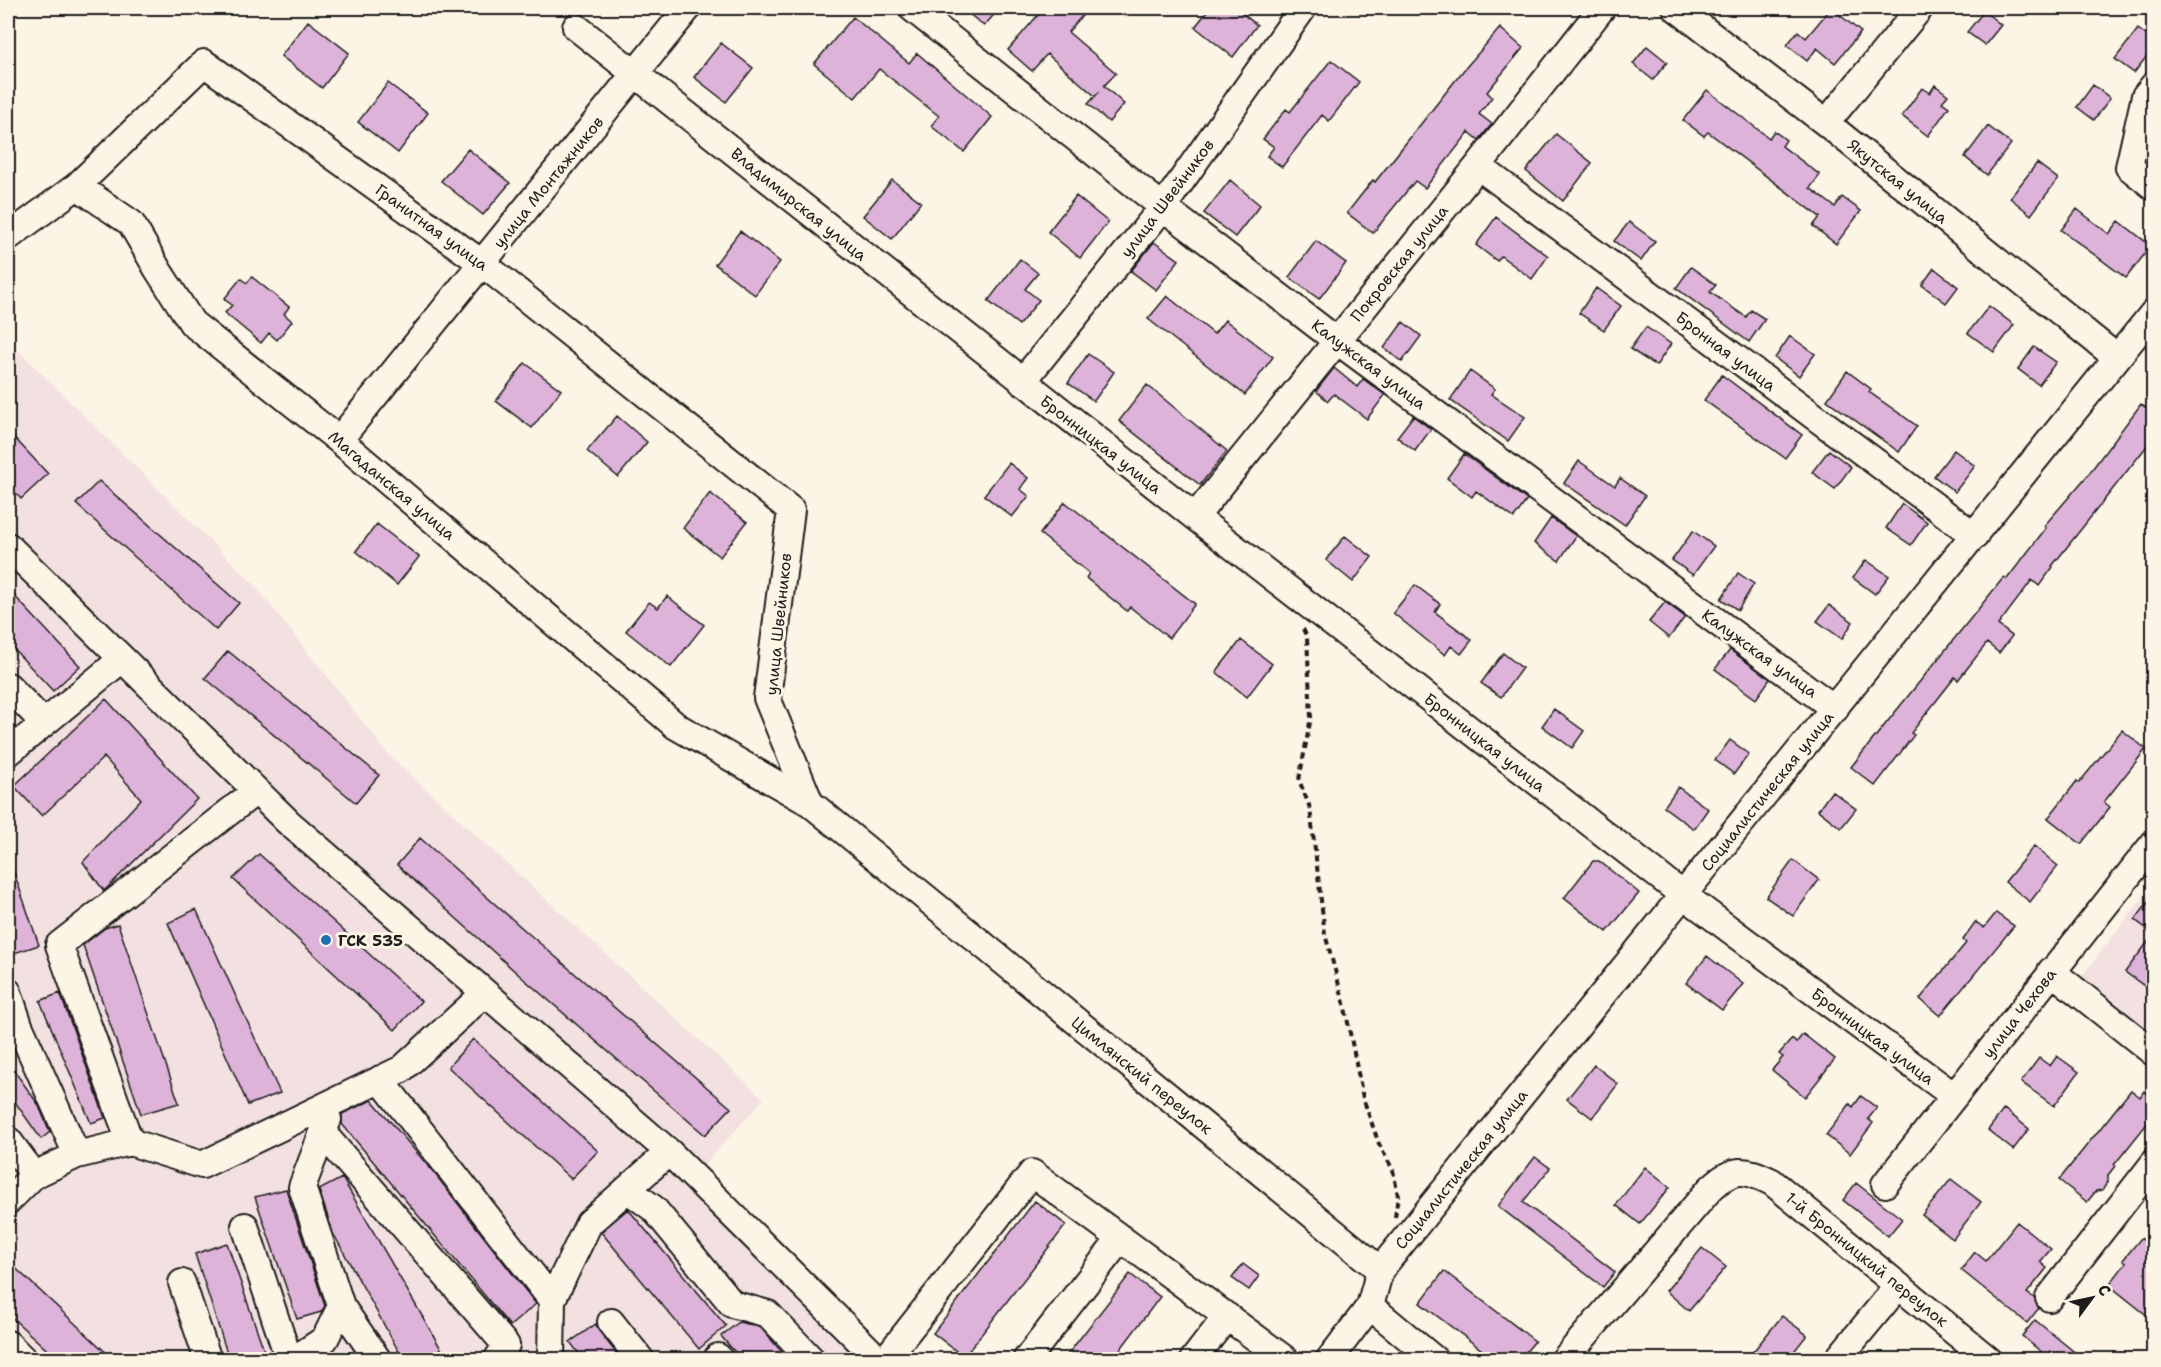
<svg xmlns="http://www.w3.org/2000/svg" width="2161" height="1367" viewBox="0 0 2161 1367" font-family="'Shantell Sans',sans-serif">
	<style>
		.built { fill: #f3e1e1 }
		.building { fill: #deb3d9; stroke: #1c1c1c; stroke-width: 1.5 }
		.lines { fill: none; stroke-linecap: round; stroke-linejoin: round }
		.minor-casing { stroke: #1c1c1c; stroke-width: 30 }
		.path { stroke: #1c1c1c; stroke-width: 4; stroke-dasharray: 6 4.5; stroke-linecap: butt }
		.minor { stroke: #fcf5e5; stroke-width: 26 }
		.poi-dot { fill: #1f6fb2; stroke: #fcf5e5; stroke-width: 2 }
		.labels { text-anchor: middle; stroke-width: 6; stroke-linejoin: round; paint-order: stroke }
		.street-label { font-size: 16px; fill: #1c1c1c; stroke: #fcf5e5 }
		.poi-label { font-size: 16px; font-weight: bold; fill: #1c1c1c; stroke: #fcf5e5; text-anchor: start }
	</style>
	<rect width="100%" height="100%" fill="#fcf5e5"/>
	<filter id="ink" filterUnits="userSpaceOnUse"><feTurbulence type="fractalNoise" baseFrequency=".0167" numOctaves="2"/><feDisplacementMap in="SourceGraphic" scale="12" xChannelSelector="R" yChannelSelector="G"/><feConvolveMatrix kernelMatrix="1 2 1 2 8 2 1 2 1" color-interpolation-filters="sRGB"/></filter>
	<g filter="url(#ink)">
		<!-- built -->
		<path class="built" d="M8,340L254,584L390,756L764,1099L686,1185L866,1359H8Z
			M2153,884V1039L2079,980Z"/>
		<!-- building -->
		<path class="building" d="M962,8H1000L984,26Z
			M1044,8H1089L1068,32L1116,73L1104,86L1124,104L1109,122L1088,104L1100,91L1095,96L1047,54L1032,71L1008,50Z
			M1210,8H1235L1257,25L1233,57L1195,27Z
			M1831,8L1861,32L1835,63L1817,48L1807,61L1787,45L1798,31L1806,38Z
			M1984,11L2001,25L1985,45L1967,32Z
			M853,17L909,63L917,53L992,117L964,152L931,126L939,116L879,69L855,98L814,64Z
			M308,21L349,53L322,88L281,56Z
			M1500,28L1523,48L1487,92L1492,97L1479,114L1492,124L1479,140L1469,132L1425,188L1415,181L1373,233L1347,213L1373,180L1375,182L1462,72Z
			M2138,29L2154,41V47L2134,73L2115,59Z
			M721,43L753,68L726,102L694,77Z
			M1647,46L1667,62L1653,80L1633,64Z
			M1331,60L1359,82L1329,121L1322,115L1282,167L1267,156L1274,147L1263,139L1286,109L1290,112Z
			M388,83L428,113L398,153L358,122Z
			M1935,85L1948,95L1942,102L1949,107L1928,136L1902,116L1922,88L1930,93Z
			M2093,85L2110,98L2094,120L2077,107Z
			M1707,90L1769,138L1774,131L1786,140L1782,146L1820,175L1810,188L1835,207L1842,197L1861,211L1836,244L1813,226L1820,217L1708,132L1704,136L1683,120Z
			M1988,126L2011,144L1987,175L1965,157Z
			M1556,134L1592,163L1563,201L1526,171Z
			M468,149L510,183L483,215L441,181Z
			M2037,163L2058,179L2031,215L2010,198Z
			M892,180L921,202L892,239L863,216Z
			M1230,180L1260,205L1235,237L1204,213Z
			M1076,196L1108,222L1080,258L1048,232Z
			M2077,209L2109,234L2119,221L2151,246L2126,278L2061,230Z
			M1496,217L1548,256L1532,279L1501,256L1497,261L1476,245Z
			M1629,222L1655,241L1641,261L1614,241Z
			M740,231L780,262L755,295L715,264Z
			M1316,241L1346,263L1319,299L1289,277Z
			M1154,242L1179,260L1156,290L1131,271Z
			M1020,259L1038,273L1025,289L1039,300L1019,325L988,301Z
			M1691,267L1716,285L1710,292L1746,317L1751,310L1765,319L1749,342L1676,288Z
			M1934,268L1958,287L1946,303L1922,285Z
			M252,277L289,307L284,314L292,321L277,340L269,333L261,343L225,313L232,305L224,299L241,278L247,283Z
			M1596,288L1621,306L1604,330L1579,313Z
			M1167,296L1214,334L1225,320L1273,357L1245,395L1148,319Z
			M1989,306L2014,325L1994,352L1968,333Z
			M1403,322L1421,336L1402,362L1384,348Z
			M1646,327L1671,344L1656,366L1630,349Z
			M1790,336L1815,354L1799,376L1775,358Z
			M2034,347L2056,362L2039,385L2018,369Z
			M1088,354L1114,372L1094,401L1068,383Z
			M525,363L561,390L532,428L496,401Z
			M1334,368L1357,387L1363,379L1385,395L1367,419L1334,394L1328,401L1316,391Z
			M1470,371L1495,389L1491,394L1525,417L1508,441L1450,400Z
			M1847,371L1871,389L1869,392L1917,426L1899,452L1827,400Z
			M1722,375L1802,435L1785,458L1704,400Z
			M1147,385L1227,451L1200,485L1119,421Z
			M2141,404L2154,414V437L2052,566L2053,567L2039,586L2032,580L1998,625L2012,636L1999,653L1987,643L1958,680L1955,677L1911,733L1914,735L1875,786L1851,767L2004,577L2007,579L2046,528L2044,526L2087,476Z
			M617,416L647,442L618,477L587,451Z
			M1413,416L1431,429L1415,451L1397,437Z
			M8,431L48,474L21,499L8,485Z
			M1829,450L1851,467L1835,489L1812,472Z
			M1954,450L1975,466L1955,492L1934,476Z
			M1464,454L1527,500L1514,518L1476,491L1472,497L1447,478Z
			M1579,461L1615,486L1620,478L1645,496L1625,525L1564,483Z
			M1009,463L1028,478L1020,489L1029,496L1012,517L984,495Z
			M99,481L239,603L216,630L76,504Z
			M710,493L747,522L720,557L683,528Z
			M1065,502L1195,604L1169,638L1130,607L1127,611L1086,578L1089,573L1040,534Z
			M1902,504L1927,522L1911,545L1886,528Z
			M1551,518L1576,536L1559,561L1534,543Z
			M377,524L419,557L397,585L356,551Z
			M1693,531L1714,546L1693,575L1672,560Z
			M1345,536L1372,557L1353,582L1326,560Z
			M1866,560L1889,576L1875,594L1853,578Z
			M1738,573L1754,584L1738,610L1721,599Z
			M1415,585L1440,604L1435,612L1472,640L1461,654L1451,646L1445,655L1393,613Z
			M8,589L80,666L53,691L8,643Z
			M667,596L704,625L671,667L626,631L649,602L658,608Z
			M1665,602L1685,617L1669,638L1649,622Z
			M1829,605L1853,622L1842,639L1817,621Z
			M1241,640L1272,664L1247,697L1216,672Z
			M1730,650L1770,679L1756,699L1715,669Z
			M228,651L379,775L356,803L205,678Z
			M1503,653L1522,668L1501,697L1481,683Z
			M106,699L197,799L104,891L83,862L141,799L104,757L42,816L14,786Z
			M1554,709L1584,731L1572,748L1542,726Z
			M2122,730L2146,749L2104,802L2110,807L2081,844L2048,818L2077,781L2079,783Z
			M1730,740L1749,754L1734,774L1715,760Z
			M1678,787L1708,809L1694,829L1664,807Z
			M1832,791L1856,809L1841,828L1818,810Z
			M420,838L529,934L731,1108L705,1135L518,974L397,865Z
			M2034,846L2058,866L2030,902L2005,882Z
			M259,854L421,1001L395,1030L233,879Z
			M1793,860L1819,880L1793,916L1766,897Z
			M8,861H10L39,945L8,955Z
			M1593,861H1599L1639,893L1607,932L1564,898Z
			M2154,895V934L2135,920Z
			M196,909L280,1093L248,1105L168,923Z
			M1996,913L2014,926L1940,1016L1920,999L1966,943L1963,940L1976,922L1984,928Z
			M118,924L179,1103L141,1114L83,945L105,928Z
			M2154,934V993L2125,972Z
			M1707,956L1743,984L1722,1010L1686,983Z
			M60,993L105,1118L91,1123L40,1001Z
			M1803,1034L1835,1059L1805,1097L1772,1070L1783,1057L1779,1054L1792,1039L1796,1043Z
			M473,1039L598,1151L571,1179L448,1067Z
			M2057,1056L2079,1072L2054,1106L2021,1082L2039,1058L2050,1066Z
			M8,1062L38,1104L50,1132L41,1139L8,1092Z
			M1594,1065L1618,1084L1592,1118L1567,1099Z
			M2131,1090L2140,1097L2144,1091L2154,1098V1115L2114,1165L2115,1166L2108,1175V1182L2102,1190L2096,1191L2087,1202L2059,1180Z
			M1861,1096L1877,1108L1868,1119L1873,1123L1850,1154L1826,1135L1850,1104L1853,1107Z
			M372,1100L435,1174L536,1304L510,1326L342,1124V1114Z
			M2004,1109L2029,1129L2013,1150L1988,1130Z
			M1535,1157L1550,1168L1523,1202L1615,1272L1603,1287L1498,1206Z
			M1645,1167L1670,1187L1640,1224L1616,1205Z
			M342,1178L344,1181L447,1359H403L333,1233L319,1190Z
			M1951,1179L1981,1202L1953,1239L1922,1215Z
			M1856,1183L1902,1219L1888,1236L1843,1200Z
			M286,1189L325,1306L321,1312L297,1319L255,1197Z
			M1035,1201L1066,1225L964,1357L933,1333Z
			M628,1209L726,1326L699,1349L601,1232Z
			M2017,1222L2051,1249L2040,1262L2047,1268L2027,1293L2034,1298L2039,1308L2027,1323L1961,1270L1975,1252L1986,1261Z
			M2154,1230V1321L2109,1285L2126,1263L2123,1260L2141,1238L2144,1241Z
			M227,1243L267,1359H229L195,1254Z
			M1702,1248L1726,1267L1689,1311L1666,1291Z
			M8,1261L113,1359H57L8,1314Z
			M1243,1264L1259,1276L1249,1290L1232,1278Z
			M1444,1271L1535,1341L1520,1359H1494L1420,1303Z
			M1130,1274L1160,1297L1113,1359H1064Z
			M1782,1316L1807,1335L1788,1359H1747Z
			M2035,1320L2083,1359H2050L2022,1336Z
			M739,1322L760,1327L788,1359H741L721,1336Z
			M596,1324L599,1331L621,1359H583L570,1342Z"/>
		<g class="lines">
			<defs>
				<path id="minor" d="M912,8L1163,207L1336,340L1835,709
					M1676,8L1826,123L2116,357
					M576,27L1195,517L1682,894L1954,1096
					M2154,85L2145,96L2129,167L2154,187
					M1826,123L1920,8
					M1478,166L1975,536
					M77,186L204,63L483,264L791,510L767,698L810,803
					M8,237L77,186L131,223L158,270L192,323L339,440L676,726L810,803L1380,1270L1370,1306L1435,1360
					M1022,382L1163,207L1303,8
					M339,440L688,8
					M1195,517L1478,166L1602,8
					M8,546L288,822L669,1152L879,1360
					M8,686L44,723
					M8,753L122,659
					M2051,971L2154,1053
					M8,992L19,1025L77,1155
					M380,1079L552,1300
					M322,1132L506,1345L497,1360
					M8,1140L34,1175
					M130,1142L59,945L256,791
					M1885,1184L2154,843
					M627,1189L654,1209L732,1304L768,1314L812,1360
					M8,1201L34,1175L77,1155L130,1142L202,1165L402,1069L485,993
					M245,1226L289,1360
					M1380,1270L2154,312
					M182,1283L208,1360
					M2049,1298L2154,1163
					M341,1306L378,1360
					M611,1322L641,1360
					M8,1344L24,1360
					M718,1357L720,1360
					M293,1360L325,1339L341,1306L302,1187L328,1119
					M551,1360L552,1300L589,1223L669,1152
					M885,1360L1032,1173L1286,1360
					M1026,1360L1121,1238
					M1193,1360L1227,1316
					M1329,1360L1370,1306
					M1564,1360L1710,1189C1733,1167 1744,1168 1772,1182L1989,1360
					M1837,1360L1898,1286"/>
			</defs>
			<!-- minor casing -->
			<use href="#minor" class="minor-casing"/>
			<!-- path -->
			<path class="path" d="M1303,629L1307,637L1311,717L1299,780L1310,808L1325,934L1344,1003L1363,1098L1379,1144L1393,1170L1398,1196L1395,1217"/>
			<!-- minor -->
			<use href="#minor" class="minor"/>
		</g>
	</g>
	<!-- markers -->
	<circle class="poi-dot" cx="326" cy="940" r="6"/>
	<g class="labels">
		<!-- street labels -->
		<g class="street-label">
			<text transform="translate(1898 181) rotate(39)" y="6">Якутская улица</text>
			<text transform="translate(548 182) rotate(-51)" y="6">улица Монтажников</text>
			<text transform="translate(1167 198) rotate(-53)" y="6">улица Швейников</text>
			<text transform="translate(799 204) rotate(39)" y="6">Владимирская улица</text>
			<text transform="translate(432 227) rotate(36)" y="6">Гранитная улица</text>
			<text transform="translate(1399 263) rotate(-51)" y="6">Покровская улица</text>
			<text transform="translate(1726 351) rotate(37)" y="6">Бронная улица</text>
			<text transform="translate(1369 364) rotate(37)" y="6">Калужская улица</text>
			<text transform="translate(1101 444) rotate(38)" y="6">Бронницкая улица</text>
			<text transform="translate(392 485) rotate(40)" y="6">Магаданская улица</text>
			<text transform="translate(778 624) rotate(-84)" y="6">улица Швейников</text>
			<text transform="translate(1760 653) rotate(36)" y="6">Калужская улица</text>
			<text transform="translate(1485 742) rotate(38)" y="6">Бронницкая улица</text>
			<text transform="translate(1767 791) rotate(-51)" y="6">Социалистическая улица</text>
			<text transform="translate(2019 1013) rotate(-52)" y="6">улица Чехова</text>
			<text transform="translate(1873 1036) rotate(37)" y="6">Бронницкая улица</text>
			<text transform="translate(1142 1075) rotate(39)" y="6">Цимлянский переулок</text>
			<text transform="translate(1461 1169) rotate(-51)" y="6">Социалистическая улица</text>
			<text transform="translate(1867 1259) rotate(39)" y="6">1-й Бронницкий переулок</text>
		</g>
		<!-- poi labels -->
		<g class="poi-label">
			<text x="338" y="946">ГСК 535</text>
		</g>
	</g>
	<!-- margin -->
	<rect width="2161" height="1367" fill="none" stroke="#fcf5e5" stroke-width="30"/>
	<rect x="15" y="15" width="2131" height="1337" fill="none" stroke="#1c1c1c" stroke-width="2" filter="url(#ink)"/>
	<!-- north arrow -->
	<g transform="translate(2092 1298) rotate(57)" stroke="#fcf5e5" stroke-width="4.5" paint-order="stroke">
	<path d="M0-4.5L10 22L0 15L-10 22Z" fill="#1c1c1c"/>
	<text y="-9" font-size="16" font-weight="bold" text-anchor="middle" fill="#1c1c1c">С</text>
	</g>
</svg>
